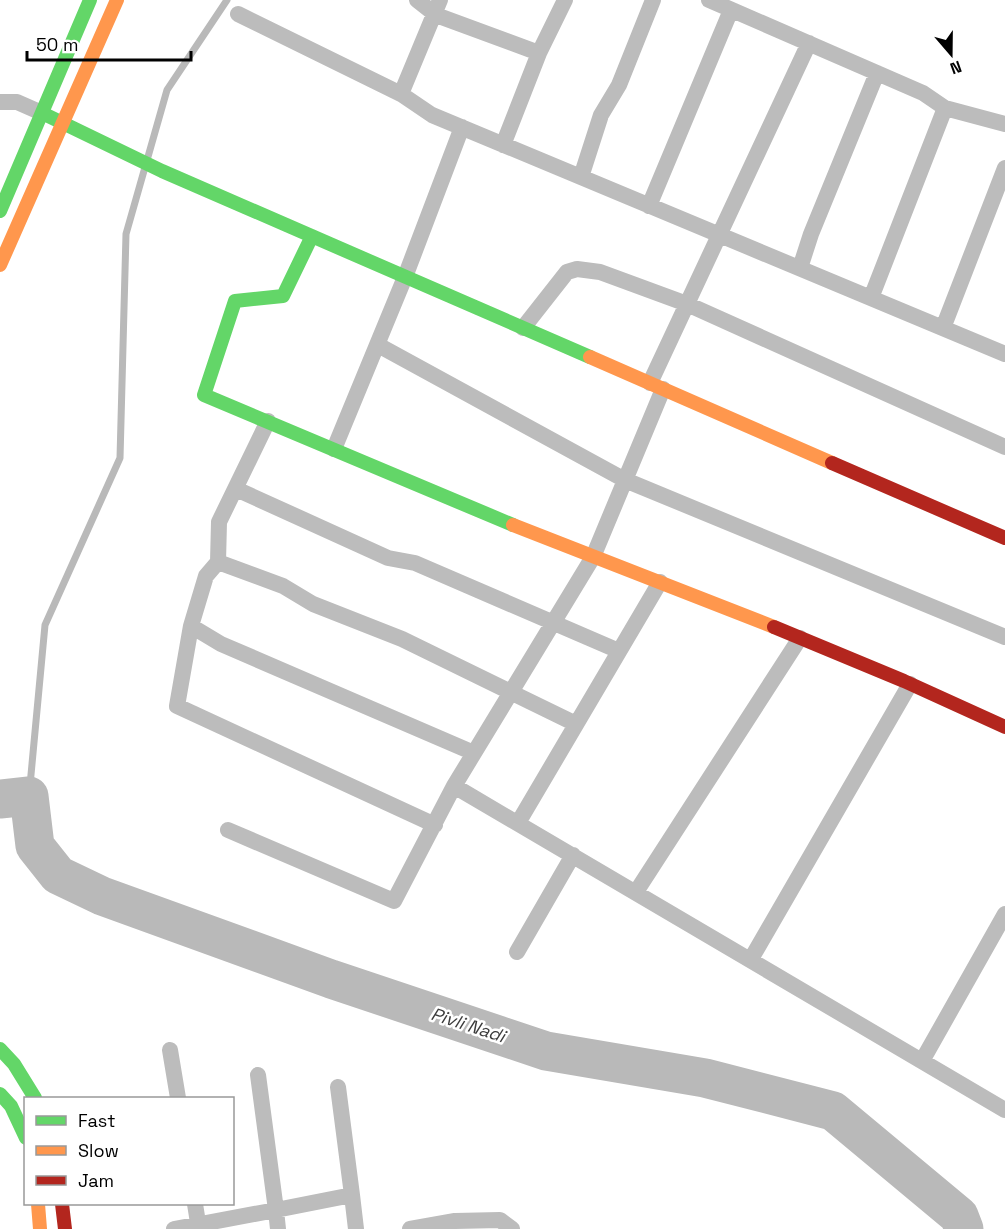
<svg xmlns="http://www.w3.org/2000/svg" width="1005" height="1229" viewBox="0 0 1005 1229" font-family="'Space Grotesk',sans-serif">
	<style>
		.lines { fill: none; stroke-linecap: round; stroke-linejoin: round }
		.stream { stroke: #b9b9b9; stroke-width: 7 }
		.river { stroke: #b9b9b9; stroke-width: 39 }
		.street { stroke: #bcbcbc; stroke-width: 16 }
		.fast { stroke: #63d668; stroke-width: 14 }
		.slow { stroke: #ff974d; stroke-width: 14 }
		.jam { stroke: #b3261e; stroke-width: 14 }
		.labels { text-anchor: middle; stroke-width: 5; stroke-linejoin: round; paint-order: stroke }
		.water-label { font-size: 18px; font-style: italic; fill: #3c3c3c; stroke: #fff }
	</style>
	<rect width="100%" height="100%" fill="#fff"/>
	<g class="lines">
		<!-- stream -->
		<path class="stream" d="M29,796L45,625L120,458L126,234L167,90L227,0"/>
		<!-- river -->
		<path class="river" d="M0,799L29,796L35,846L58,875L102,896L331,979L546,1051L705,1078L833,1111L959,1216L964,1229"/>
		<!-- street -->
		<path class="street" d="M417,0L436,15L539,53
			M440,0L401,94L432,115L1005,354
			M709,0L923,93L945,108L871,298
			M238,14L401,94
			M0,102H17L42,113
			M945,108L1005,124
			M503,145L539,53L565,0
			M581,177L601,115L619,85L653,0
			M649,206L731,10
			M800,268L811,234L877,73
			M523,328L567,272L577,269L600,272L687,304L1005,447
			M943,328L1005,168
			M378,345L625,480L1005,637
			M650,383L809,43
			M268,421L219,522L218,562L206,576L191,626L177,706L435,825
			M334,449L405,277L462,127
			M236,489L388,558L415,563L619,651
			M218,562L283,586L313,604L402,639L576,724
			M191,626L221,644L474,753
			M454,786L1005,1110
			M518,823L660,582
			M228,830L394,901L454,786L593,557L663,389
			M636,892L800,638
			M517,952L573,855
			M751,959L910,684
			M170,1050L178,1098
			M922,1061L1005,914
			M338,1087L352,1195
			M195,1204L199,1229
			M174,1229L276,1210L258,1075
			M278,1229L276,1210L352,1195L356,1229
			M410,1229L455,1221L500,1220L512,1229"/>
		<!-- fast -->
		<path class="fast" d="M42,113L162,171L590,357
			M0,211L90,0
			M312,236L283,296L235,301L204,395L513,525
			M0,1049L14,1064L35,1098
			M0,1094L11,1106L26,1138"/>
		<!-- slow -->
		<path class="slow" d="M0,265L117,0
			M590,357L832,463
			M513,525L774,627
			M38,1204L40,1229"/>
		<!-- jam -->
		<path class="jam" d="M832,463L1005,538
			M774,627L904,681L1005,727
			M62,1204L65,1229"/>
	</g>
	<g class="labels">
		<!-- water labels -->
		<g class="water-label">
			<text transform="translate(468 1025) rotate(18)" y="6">Pivli Nadi</text>
		</g>
	</g>
	<!-- legend -->
	<rect x="24" y="1097" width="210" height="108" fill="#ffffff" stroke="#999999" stroke-width="1.5"/>
	<rect x="36" y="1116" width="30" height="9" fill="#63d668" stroke="#999999" stroke-width="1.5"/>
	<text x="78" y="1127" font-size="18" fill="#000000">Fast</text>
	<rect x="36" y="1146" width="30" height="9" fill="#ff974d" stroke="#999999" stroke-width="1.5"/>
	<text x="78" y="1157" font-size="18" fill="#000000">Slow</text>
	<rect x="36" y="1176" width="30" height="9" fill="#b3261e" stroke="#999999" stroke-width="1.5"/>
	<text x="78" y="1187" font-size="18" fill="#000000">Jam</text>
	<!-- north arrow -->
	<g transform="translate(951 54) rotate(160)" stroke="#ffffff" stroke-width="4.5" paint-order="stroke">
	<path d="M0-4.5L10 22L0 15L-10 22Z" fill="#000000"/>
	<text y="-9" font-size="16" font-weight="bold" text-anchor="middle" fill="#000000">N</text>
	</g>
	<!-- scale -->
	<path d="M27 51v9h164v-9" fill="none" stroke="#000000" stroke-width="3"/>
	<text x="36" y="51" font-size="18" fill="#000000" stroke="#ffffff" stroke-width="4.5" paint-order="stroke">50 m</text>
</svg>
